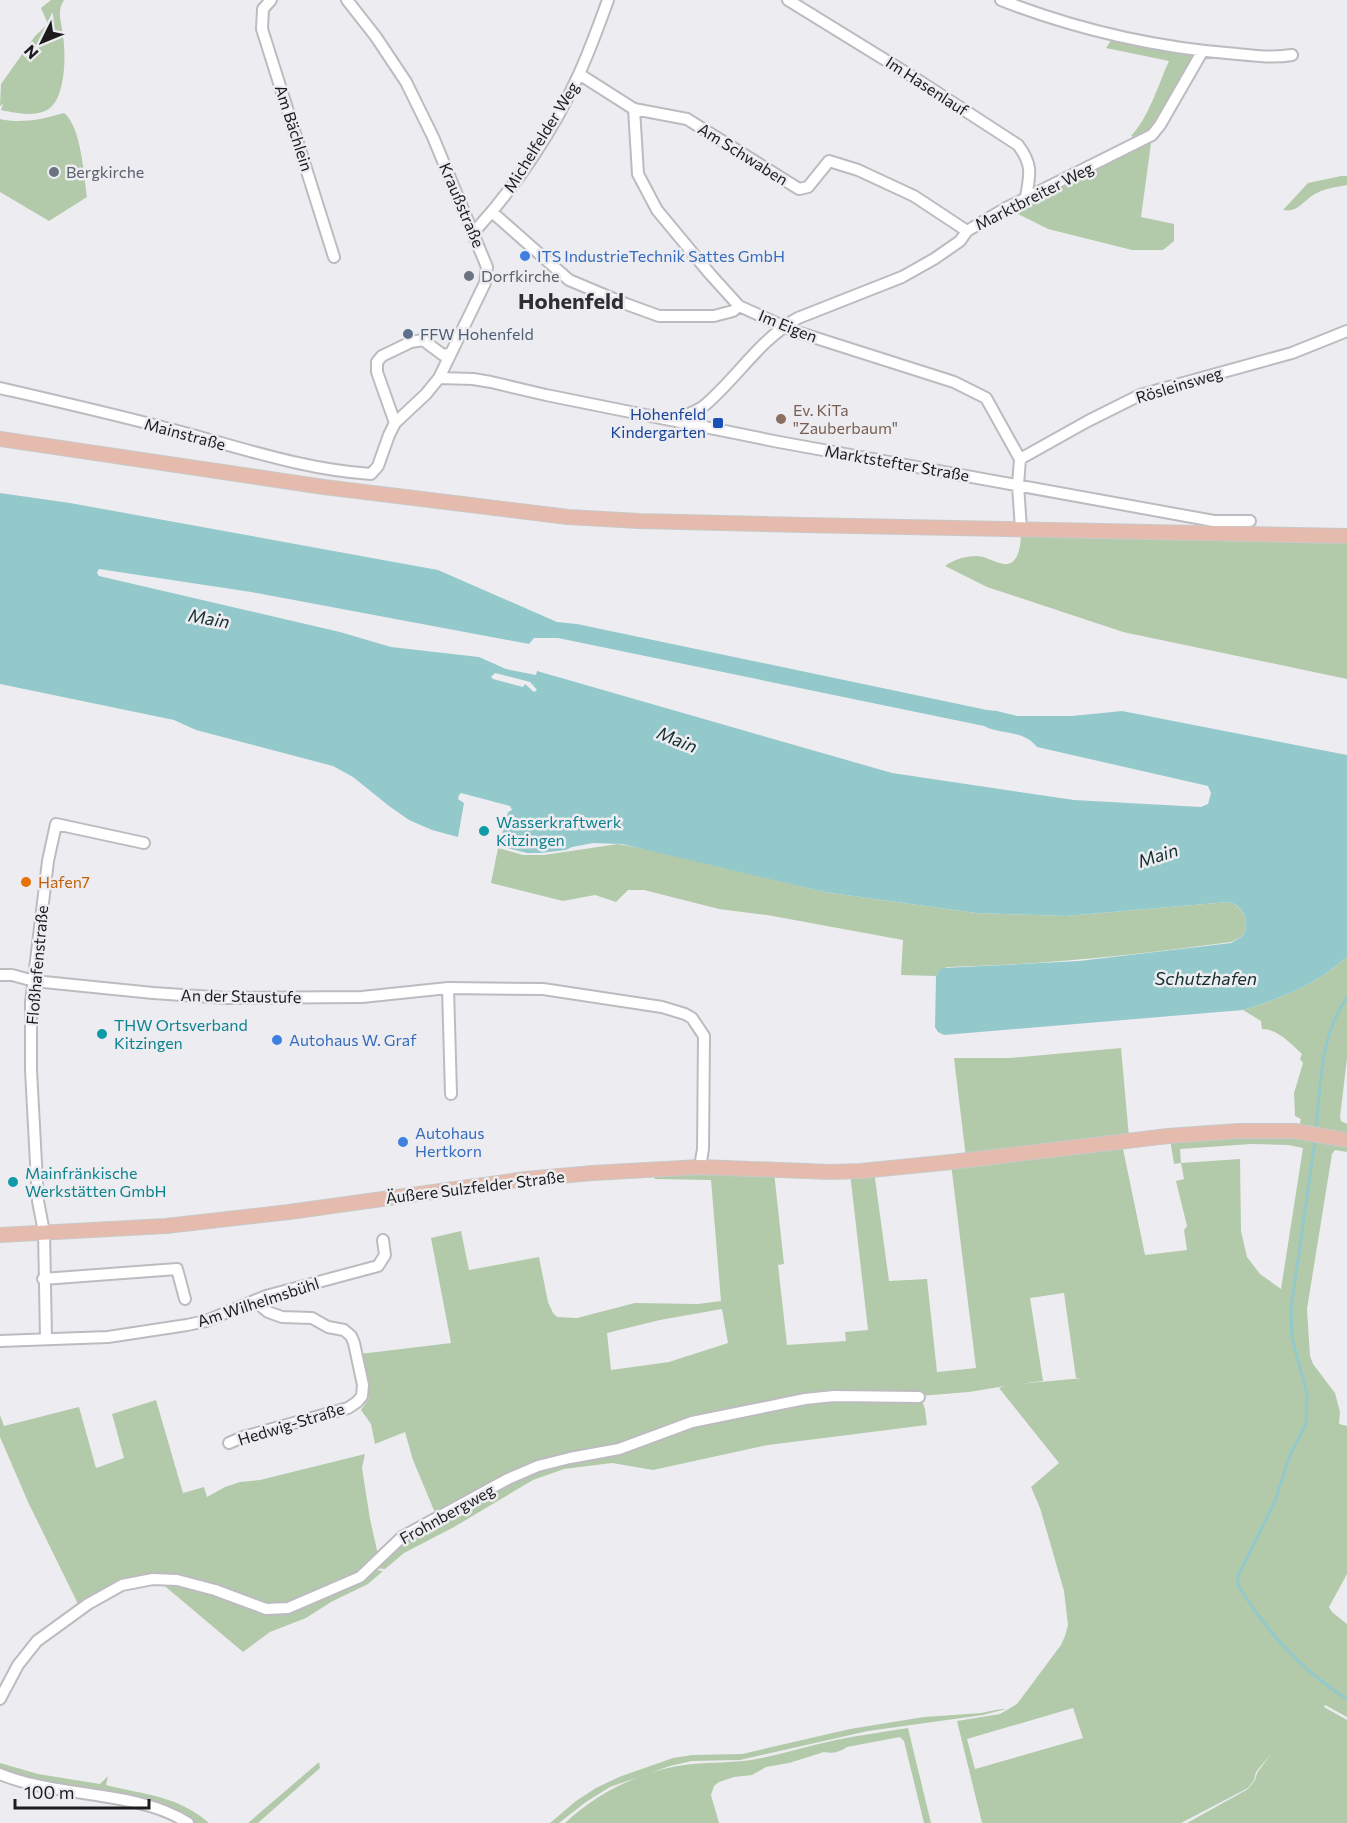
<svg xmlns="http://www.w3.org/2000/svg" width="1347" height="1823" viewBox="0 0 1347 1823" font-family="Commissioner,sans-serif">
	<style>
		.green { fill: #b3caaa; fill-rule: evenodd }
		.water { fill: #94c9cb; fill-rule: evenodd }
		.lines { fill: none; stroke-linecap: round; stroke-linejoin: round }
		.stream { stroke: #94c9cb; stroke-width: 3 }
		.minor-casing { stroke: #bcbcc0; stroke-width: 14 }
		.major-casing { stroke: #c9c9c9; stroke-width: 16 }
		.minor { stroke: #fff; stroke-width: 10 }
		.major { stroke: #e4bbac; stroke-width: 14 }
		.worship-dot { fill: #6b7280; stroke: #ededf1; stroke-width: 2 }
		.shop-dot { fill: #3f7fe0; stroke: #ededf1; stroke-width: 2 }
		.service-dot { fill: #5c6f8a; stroke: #ededf1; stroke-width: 2 }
		.education-dot { fill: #8d6e63; stroke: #ededf1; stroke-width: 2 }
		.transit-dot { fill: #1a4fb4; stroke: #ededf1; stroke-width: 2 }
		.culture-dot { fill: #0f9aa8; stroke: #ededf1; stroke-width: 2 }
		.food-dot { fill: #e8710a; stroke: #ededf1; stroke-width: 2 }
		.labels { text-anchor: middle; stroke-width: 5; stroke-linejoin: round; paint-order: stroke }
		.street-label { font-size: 16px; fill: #1c1c1d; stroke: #ededf1 }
		.worship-label { font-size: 16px; fill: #5b616d; stroke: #ededf1; text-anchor: start }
		.shop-label { font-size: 16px; fill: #366cbe; stroke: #ededf1; text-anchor: start }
		.service-label { font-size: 16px; fill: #4e5e75; stroke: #ededf1; text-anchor: start }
		.education-label { font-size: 16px; fill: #785e54; stroke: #ededf1; text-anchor: start }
		.transit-label { font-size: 16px; fill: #164399; stroke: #ededf1; text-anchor: end }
		.culture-label { font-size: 16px; fill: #0d838f; stroke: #ededf1; text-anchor: start }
		.food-label { font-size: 16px; fill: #c56008; stroke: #ededf1; text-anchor: start }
		.water-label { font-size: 18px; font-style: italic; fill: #132f30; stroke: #ededf1 }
		.district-label { font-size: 22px; font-weight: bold; fill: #2f2f31; stroke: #ededf1 }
	</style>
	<rect width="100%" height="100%" fill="#ededf1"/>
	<!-- green -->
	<path class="green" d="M51,0H64C56,12 62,23 63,36C66,54 66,100 47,110C35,117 14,113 1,110L3,104L0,106L1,84L35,36L48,24L41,8Z
		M1115,34L1202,52L1152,136L1141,217L1174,224V241L1163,250H1132L1048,229L1006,208L1142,141L1131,136C1149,117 1158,85 1169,61L1106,48Z
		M64,113C81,126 84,175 87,197L49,221L0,192V119C21,124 43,119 64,113Z
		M1341,176H1347V185C1337,187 1326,188 1317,193C1304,199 1299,213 1283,210L1308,183Z
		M1021,529L1347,536V679L1123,632L987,587L945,566C953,560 965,556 976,556C986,556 995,563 1004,564C1021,565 1021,540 1021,529Z
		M618,844L661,852L824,892L976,913L1066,916L1228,902C1244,906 1250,922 1243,936L1231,942C1136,955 1042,965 947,967L938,971L936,976L901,975L903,940L767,915L719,909L644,890H628L616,902L595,895L563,901L491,883L498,848L523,855H544Z
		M1347,957V1058L1340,1117L1341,1121L1347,1124V1138L1298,1130L1301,1119L1295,1116L1294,1093L1303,1063L1300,1059L1302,1054C1291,1044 1278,1029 1262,1029L1261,1021L1243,1010C1284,997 1314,986 1347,957Z
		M1121,1048L1129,1137L966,1158L954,1058H1009Z
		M1239,1132L1347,1142V1152L1335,1150L1332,1154L1307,1309L1310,1356L1313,1364L1335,1393L1340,1412L1339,1424L1347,1426V1574L1329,1607L1332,1612L1347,1624V1717L1327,1706L1325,1705L1324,1707L1347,1720V1823H1187L1248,1789L1255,1780L1257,1773L1271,1754L1256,1772L1254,1780L1248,1788L1181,1823H982L957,1721L1000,1714L1017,1704L1061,1645L1065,1636L1068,1625L1064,1591L1040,1508L1031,1487L1059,1463L999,1388L1005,1386L969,1392L920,1396L925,1409L927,1425L768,1445L653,1470L612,1463L564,1469L533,1480L454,1527L404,1553L385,1569L372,1568L396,1543L438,1520L413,1460L405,1432L375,1444L371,1424L361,1410L369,1398L360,1354L451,1343L431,1238L461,1231L469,1270L539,1257L548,1302L553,1313L557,1317L577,1318L635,1303L698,1304L721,1301L711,1180L655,1179L652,1171L774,1172L784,1264L778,1265L787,1345L846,1341L845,1332L868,1330L850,1173L874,1171L889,1281L927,1279L937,1372L976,1368L951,1164L1122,1144L1145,1255L1187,1250L1184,1230L1187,1226L1176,1181L1184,1179L1181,1163L1174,1164L1170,1139ZM1251,1144L1288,1145L1303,1148L1281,1289L1260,1274L1247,1257L1241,1231L1240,1159L1181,1163L1180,1149ZM1064,1293L1076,1378H1083L1019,1384L1043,1381L1030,1298ZM722,1309L728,1343L669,1362L611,1370L607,1333L660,1320ZM1073,1708L1083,1738L975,1769L967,1739Z
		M156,1400L183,1493L204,1487L207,1497L225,1487L240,1482L260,1480L365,1454L362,1468L370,1519L379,1559L359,1577L321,1593L322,1595L358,1579L372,1569L383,1571L368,1584L331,1602L306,1618L270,1632L243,1652L160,1582L139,1584L126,1589L127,1587H123C151,1575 178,1581 206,1589C214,1591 225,1596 232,1596C221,1591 209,1588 197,1585C149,1572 121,1581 80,1608L28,1502L0,1437V1415L4,1426L79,1407L96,1468L124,1458L112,1414Z
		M1001,1709H1006L983,1715L868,1731L740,1760L692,1761L670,1766L610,1787L586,1802L559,1823H550L576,1801L596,1788L619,1777L673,1758L692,1755L742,1754L850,1729L924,1717L981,1713Z
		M908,1728L931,1823H924L904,1741L900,1737L847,1747C840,1752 832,1754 824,1752L789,1763L766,1767L752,1775L734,1777L719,1782L714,1786L711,1795L719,1823H565C599,1791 645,1769 692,1764C711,1762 731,1763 751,1760C780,1755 807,1746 836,1740C860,1735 884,1732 908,1728Z
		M319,1762L320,1768L258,1823H248Z
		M0,1763L38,1774L100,1784L108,1776L106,1785C144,1795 177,1795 209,1823H192L181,1816L21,1779L0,1772Z"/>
	<!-- water -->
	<path class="water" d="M0,493L70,503L438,570L557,622L577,624L987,710L997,711L1017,716H1072L1122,711L1347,755V957C1314,986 1284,997 1243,1010L944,1035L938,1032L935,1027L936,976L938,971L943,968L1079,961L1231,943L1243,936C1250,922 1244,905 1228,902L1066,916L976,913L824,892L622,844L593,843L572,847L566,850L540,853H527L499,846L508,812L512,810L510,806L461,793L459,795L458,799L464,803L458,837L432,830L409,820L389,806L353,777L333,766L196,730L174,720L0,684ZM99,569L251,592L529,644L534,638H558L984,726C1000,735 1023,729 1037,747L1208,786L1211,793L1208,804L1201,807L1074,800L892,773L537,671L536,675L506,669L479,657L391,647L340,632L99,576L97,573ZM495,673L530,682L537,690L534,692L525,684L523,687L493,679L491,677Z"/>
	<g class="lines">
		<!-- stream -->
		<path class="stream" d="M1316,1127C1321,1083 1320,1035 1347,998
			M1315,1141L1291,1308L1292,1338L1307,1394L1306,1424L1290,1455L1275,1501L1238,1576V1585C1267,1632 1300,1669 1347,1699"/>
		<defs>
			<path id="minor" d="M271,0L263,9L262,29L334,257
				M788,0L921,82L1018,145C1033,165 1030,174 1026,197
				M1001,0C1075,29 1158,48 1237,54C1256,56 1274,58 1292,55
				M579,74L634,109L638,174L657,210L710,274L739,306L794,331L954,382L986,398L1020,459L1018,485L1021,529
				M634,109L687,119L799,189L808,187L829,161L858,170L914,196L967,231
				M492,212L569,280L626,304L659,316H714L733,311L739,306
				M474,232C516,186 554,130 579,74C590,50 599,25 608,0
				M439,378L473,379L491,382L546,395L779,442L1214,521H1250
				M0,388C65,403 131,418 196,436C254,452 310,470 371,474L378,466L389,435L395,423L426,394L439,378L485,283L487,267L433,137L406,82L376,37L347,0
				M676,421C685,414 697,412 705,405C737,378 760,339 798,318L902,277L934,259L960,241L967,231L1006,208L1152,135L1160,125L1202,52
				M395,423L377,372V362L382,356L411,342L423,340L443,355L449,354
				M1020,459L1088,421L1140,395L1292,353L1347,331
				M0,975H12L34,981L153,993L227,998L362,997L448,988L543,989L662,1007L685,1014L692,1018L704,1036L703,1149L700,1167
				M448,988L451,1094
				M43,1279L177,1269L185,1299
				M46,1338L44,1232L38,1201L31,1070V1002L48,861L56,824L144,843
				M0,1341L108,1337L187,1325L206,1321L266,1296L378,1266L385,1255L383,1240
				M229,1443L243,1437L348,1408L357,1402L362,1396L363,1385L354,1343L351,1336L344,1330L328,1327L312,1318L282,1317L268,1312L255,1301
				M0,1699L18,1665L37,1641L88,1604L122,1585L153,1579L177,1580L215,1590L266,1609L288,1608L360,1577L402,1537L508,1479L538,1466L570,1458L619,1449L692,1422L805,1399L834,1396L919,1397
				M0,1774C58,1798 138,1790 188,1823"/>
			<path id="major" d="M0,439L324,487L568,517L639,521L803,525L1347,536
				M0,1235L166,1226L289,1212L526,1179L593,1173L700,1167L831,1172L861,1171L951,1162L1168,1136L1238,1131H1295L1347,1140"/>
		</defs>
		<!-- minor casing -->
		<use href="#minor" class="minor-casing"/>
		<!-- major casing -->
		<use href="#major" class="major-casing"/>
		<!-- minor -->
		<use href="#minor" class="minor"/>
		<!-- major -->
		<use href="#major" class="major"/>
	</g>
	<!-- markers -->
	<g class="worship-dot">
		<circle cx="54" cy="172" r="6"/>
		<circle cx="469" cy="276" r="6"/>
	</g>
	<g class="shop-dot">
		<circle cx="525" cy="256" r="6"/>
		<circle cx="277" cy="1040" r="6"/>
		<circle cx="403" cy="1142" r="6"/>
	</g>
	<circle class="service-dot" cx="408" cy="334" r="6"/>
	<circle class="education-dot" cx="781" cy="419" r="6"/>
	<rect class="transit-dot" x="712" y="417" width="12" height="12" rx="3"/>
	<g class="culture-dot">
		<circle cx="484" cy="831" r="6"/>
		<circle cx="102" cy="1034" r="6"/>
		<circle cx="13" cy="1182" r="6"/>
	</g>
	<circle class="food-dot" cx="26" cy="882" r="6"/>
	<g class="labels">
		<!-- street labels -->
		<g class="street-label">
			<text transform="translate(927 86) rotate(33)" y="6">Im Hasenlauf</text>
			<text transform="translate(294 128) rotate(72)" y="6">Am Bächlein</text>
			<text transform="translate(541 137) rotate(-58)" y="6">Michelfelder Weg</text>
			<text transform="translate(743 154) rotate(32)" y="6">Am Schwaben</text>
			<text transform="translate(1034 196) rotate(-27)" y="6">Marktbreiter Weg</text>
			<text transform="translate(462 205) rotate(67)" y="6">Kraußstraße</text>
			<text transform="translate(788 326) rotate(22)" y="6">Im Eigen</text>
			<text transform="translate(1179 385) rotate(-17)" y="6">Rösleinsweg</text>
			<text transform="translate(185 434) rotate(15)" y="6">Mainstraße</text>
			<text transform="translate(897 463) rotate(10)" y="6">Marktstefter Straße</text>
			<text transform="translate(37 965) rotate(-85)" y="6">Floßhafenstraße</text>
			<text transform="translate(241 996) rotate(1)" y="6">An der Staustufe</text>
			<text transform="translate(475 1187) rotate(-7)" y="6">Äußere Sulzfelder Straße</text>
			<text transform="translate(258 1302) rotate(-18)" y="6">Am Wilhelmsbühl</text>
			<text transform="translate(291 1424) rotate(-17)" y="6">Hedwig-Straße</text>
			<text transform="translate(447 1514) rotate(-29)" y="6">Frohnbergweg</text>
		</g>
		<!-- worship labels -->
		<g class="worship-label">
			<text x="66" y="178">Bergkirche</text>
			<text x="481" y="282">Dorfkirche</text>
		</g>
		<!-- shop labels -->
		<g class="shop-label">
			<text x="537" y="262">ITS IndustrieTechnik Sattes GmbH</text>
			<text x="289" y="1046">Autohaus W. Graf</text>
			<text x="415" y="1139">Autohaus<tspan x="415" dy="18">Hertkorn</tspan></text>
		</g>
		<!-- service labels -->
		<g class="service-label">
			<text x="420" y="340">FFW Hohenfeld</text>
		</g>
		<!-- education labels -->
		<g class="education-label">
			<text x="793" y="416">Ev. KiTa<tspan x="793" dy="18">"Zauberbaum"</tspan></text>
		</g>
		<!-- transit labels -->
		<g class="transit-label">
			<text x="706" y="420">Hohenfeld<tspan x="706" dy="18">Kindergarten</tspan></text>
		</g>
		<!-- culture labels -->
		<g class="culture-label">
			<text x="496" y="828">Wasserkraftwerk<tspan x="496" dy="18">Kitzingen</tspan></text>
			<text x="114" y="1031">THW Ortsverband<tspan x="114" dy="18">Kitzingen</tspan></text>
			<text x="25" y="1179">Mainfränkische<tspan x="25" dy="18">Werkstätten GmbH</tspan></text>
		</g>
		<!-- food labels -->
		<g class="food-label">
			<text x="38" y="888">Hafen7</text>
		</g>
		<!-- water labels -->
		<g class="water-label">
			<text transform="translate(209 619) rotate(10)" y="6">Main</text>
			<text transform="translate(677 740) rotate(22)" y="6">Main</text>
			<text transform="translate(1158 856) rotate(-18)" y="6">Main</text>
			<text x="1206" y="985">Schutzhafen</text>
		</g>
		<!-- district labels -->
		<g class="district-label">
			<text x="571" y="309">Hohenfeld</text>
		</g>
	</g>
	<!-- north arrow -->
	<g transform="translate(42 42) rotate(227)" stroke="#ededf1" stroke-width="4.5" paint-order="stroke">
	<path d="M0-4.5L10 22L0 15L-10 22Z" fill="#1c1c1d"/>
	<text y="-9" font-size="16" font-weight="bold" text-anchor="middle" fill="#1c1c1d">N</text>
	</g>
	<!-- scale -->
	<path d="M15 1799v9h134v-9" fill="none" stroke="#1c1c1d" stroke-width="3"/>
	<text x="24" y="1799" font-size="18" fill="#1c1c1d" stroke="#ededf1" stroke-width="4.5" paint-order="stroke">100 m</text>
</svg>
